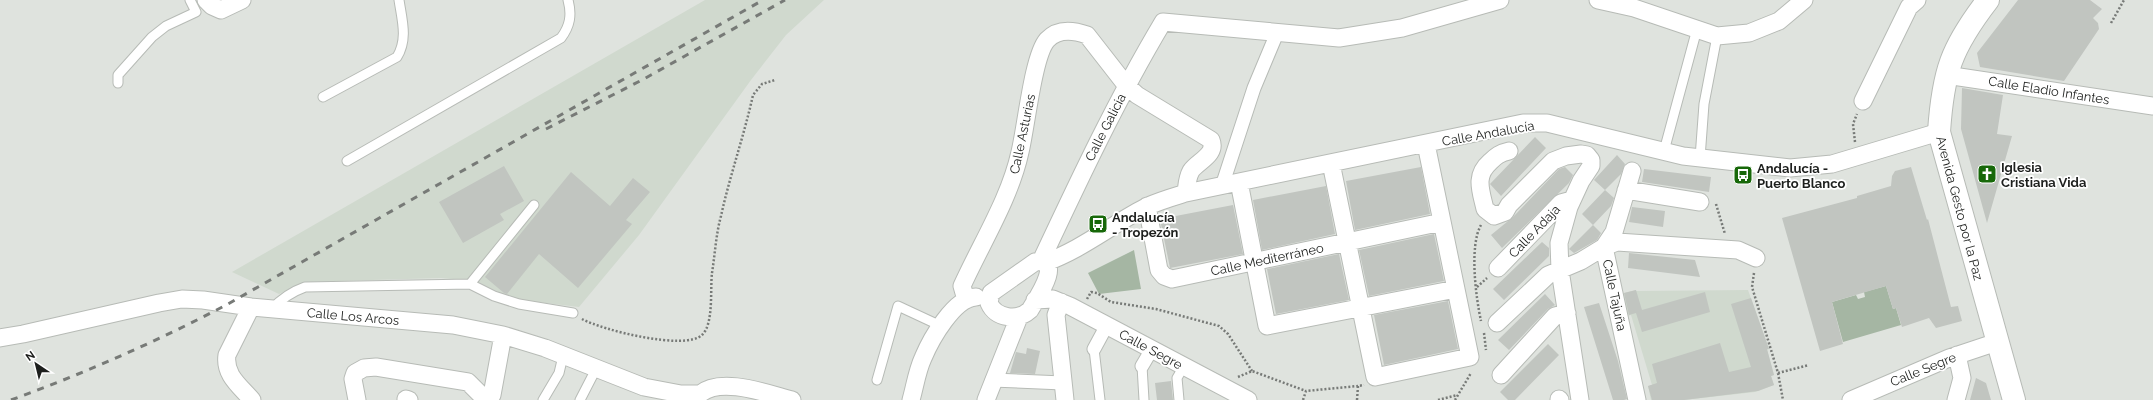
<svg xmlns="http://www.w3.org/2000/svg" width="2153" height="400" viewBox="0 0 2153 400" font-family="Raleway,sans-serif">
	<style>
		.built { fill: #d0d9ce }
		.green { fill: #a5b6a3 }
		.building { fill: #c1c5c0 }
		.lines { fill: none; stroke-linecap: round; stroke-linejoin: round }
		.service-casing { stroke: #b7bbb6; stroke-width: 11 }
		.pedestrian-casing { stroke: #b7bbb6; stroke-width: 15 }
		.minor-casing { stroke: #b7bbb6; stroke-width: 19 }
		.secondary-casing { stroke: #b7bbb6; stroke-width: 24 }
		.path { stroke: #777a77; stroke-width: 2.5; stroke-dasharray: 2 2; stroke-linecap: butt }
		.service { stroke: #fff; stroke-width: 9 }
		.pedestrian { stroke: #fff; stroke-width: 13 }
		.minor { stroke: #fff; stroke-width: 17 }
		.secondary { stroke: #fff; stroke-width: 22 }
		.rail { stroke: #777a77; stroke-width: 3; stroke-dasharray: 7 7; stroke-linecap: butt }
		.labels { text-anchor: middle; stroke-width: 3.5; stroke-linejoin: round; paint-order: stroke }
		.street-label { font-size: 13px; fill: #1d1f1d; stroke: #fff }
		.poi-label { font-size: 13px; font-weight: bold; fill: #1d1f1d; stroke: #fff; text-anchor: start }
	</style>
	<rect width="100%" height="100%" fill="#dfe3de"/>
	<!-- built -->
	<path class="built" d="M705,0H824L786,35L751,80L639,235L579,307L512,299L476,281L441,278L304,282L279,294L232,272Z
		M1636,290V291L1748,290L1769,349L1767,350L1774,375L1771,376L1774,385L1755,392L1684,400H1651L1648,386L1652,385L1631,315L1627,316L1620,294Z"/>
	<!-- green -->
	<path class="green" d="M1134,250L1141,289L1099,294L1088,273Z
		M1886,286L1893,309L1896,308L1901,325L1843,342L1832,302L1856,295L1858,299L1865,297L1864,292Z"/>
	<!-- building -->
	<path class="building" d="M2018,0H2090L2102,9L2093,18L2098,23L2099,29L2064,81L1980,67L1977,53Z
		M1962,88L2003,95L1997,134L2012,136L1987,223L1961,129Z
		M1535,137L1546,148L1501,196L1490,184Z
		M1617,155L1625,164L1621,174L1605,190L1594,180Z
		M504,166L524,201L500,214L504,220L463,243L439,202Z
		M1421,167L1430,214L1355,230L1346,181Z
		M1565,167L1573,175L1569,183L1502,248L1491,235L1513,217L1559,169Z
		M1911,167L1927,220L1928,219L1951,307L1958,306L1962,321L1936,328L1929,318L1902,327L1896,308L1893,309L1886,286L1832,302L1843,344L1820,351L1782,218L1857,198V196L1891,186L1892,176L1895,171Z
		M1644,169L1711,177L1709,192L1642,182Z
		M571,172L610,206L633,178L650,192L626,220L632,224L578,288L539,254L507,294L504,293L485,277Z
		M1326,186L1335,234L1262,250L1253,200Z
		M1605,190L1614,198L1611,206L1593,225L1582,214Z
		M1233,205L1243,254L1170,268L1160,219Z
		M1632,207L1665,211L1663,227L1629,222Z
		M1593,225L1601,233L1597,240L1574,253L1569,249Z
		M1434,234L1444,281L1369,296L1359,250Z
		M1542,242L1549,248V256L1504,300L1493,289Z
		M1629,253L1695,260L1700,277L1628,268Z
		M1339,254L1349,300L1276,314L1267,269Z
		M1636,290L1642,310L1705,292L1710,312L1642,332L1636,313L1629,315L1624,293Z
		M1545,294L1555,305L1548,309L1509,350L1498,340Z
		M1751,298L1769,349H1767L1774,375L1771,376L1774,385L1758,391L1684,400H1652L1648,386L1657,383L1652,364L1720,343L1729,372L1751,367L1731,304Z
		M1448,301L1458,349L1384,365L1374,315Z
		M1599,303L1618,361L1627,399L1624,400H1613L1584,307Z
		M1548,344L1559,355L1515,400H1508L1500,392Z
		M1027,348L1040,351L1035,374L1010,373L1016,352L1026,354Z
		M1976,378L1986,383L1991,400H1970Z
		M1171,381L1173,400H1157L1155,383Z"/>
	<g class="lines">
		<defs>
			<path id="service" d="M118,83V75L152,37L166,26L196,12L190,0
				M323,97L397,57C408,39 402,20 399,0
				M1664,151L1697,29
				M1700,158L1704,104L1717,36
				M347,161L561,38C570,26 572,15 568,0
				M470,284L534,205
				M272,309C282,298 291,292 305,287L470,284L494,296L519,304L573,313
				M1094,349L1100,400
				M1142,366L1144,400
				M877,380L898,306L941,326
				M543,400L559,373L563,356
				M580,400L596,369
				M1179,400L1177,378L1184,366"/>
			<path id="pedestrian" d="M1222,186L1254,88L1277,33
				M1094,349L1107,325
				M1142,366L1152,349
				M992,380L1063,383"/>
			<path id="minor" d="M206,0L212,6L221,10L242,0
				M1598,0L1634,8L1717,36L1749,33L1779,21L1804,0
				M1946,75L2153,106
				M1863,101L1909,7L1917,0
				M1509,151C1500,153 1496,156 1490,162C1474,176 1481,191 1485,209L1494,216L1505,212L1509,205L1553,161L1566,156L1581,154L1587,155L1591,160V166L1581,181L1569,207L1559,243L1560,270L1580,400
				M1331,163L1375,377L1470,357L1426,144
				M1632,171L1614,232L1604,247L1637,400
				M1239,182L1267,326L1456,289
				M1626,190L1700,202
				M1147,206L1159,270L1164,276L1172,279L1442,222
				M1041,261C1079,180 1117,99 1163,22L1339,38L1402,28L1500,0
				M1035,262C1066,257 1035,301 1030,310C1018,321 996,319 989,303L991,293Z
				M1044,263C1081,250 1111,225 1146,207C1159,201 1173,197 1186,193L1523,123H1547L1683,156L1790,168L1832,164L1939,132
				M1498,268L1561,203L1572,200
				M966,300L962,286C982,242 1010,198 1020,152C1026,128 1033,56 1047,40C1058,28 1073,30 1087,35L1126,85L1137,95L1211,140C1217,155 1198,161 1191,171C1187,178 1187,185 1186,193
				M1035,300L1053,299L1070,306L1248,400
				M1061,302L1056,315L1065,400
				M251,307L227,355C224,375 240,386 252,400
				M1497,323L1548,275L1581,261L1604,247L1617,242L1738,250L1756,258
				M0,338L23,334L159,303L182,299L203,300L251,307L453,325L503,335L545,348L644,387L681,394H700C721,376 768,394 792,400
				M1501,375L1555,316L1567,313
				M492,395L503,335
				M406,399L409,400
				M1559,399L1560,400
				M357,400L353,379L355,373L364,368L376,367L468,382L481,395
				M911,400C915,386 917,371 923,358C931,339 954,298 976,297
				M986,400L1019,317
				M1851,400L1949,358L1997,342
				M1956,400L1962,378L1957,355"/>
			<path id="secondary" d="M1988,0C1951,48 1943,72 1939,132L2014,400"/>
		</defs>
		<!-- service casing -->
		<use href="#service" class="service-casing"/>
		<!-- pedestrian casing -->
		<use href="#pedestrian" class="pedestrian-casing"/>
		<!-- minor casing -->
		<use href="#minor" class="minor-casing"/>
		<!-- secondary casing -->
		<use href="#secondary" class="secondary-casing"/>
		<!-- path -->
		<path class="path" d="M2111,23L2124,0
			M1855,142L1853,124L1857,114
			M1716,204L1725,234
			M1481,225C1469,246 1476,298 1481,321
			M1754,273L1752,287L1778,373L1783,400
			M1477,287L1487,278
			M1087,299L1091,292L1097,293L1111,302L1156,309L1219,326L1228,334L1252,371
			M582,319C602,330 685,351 702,335C714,324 710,289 712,273C715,254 716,234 721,216C730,175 744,136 753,95L762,84L775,80
			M1484,333L1486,350
			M1778,373L1809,365
			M1238,377L1252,371L1306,391
			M1303,400L1306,391L1358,386
			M1357,400L1358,386L1364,385
			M1438,400L1457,395
			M1455,400L1471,373"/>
		<!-- service -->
		<use href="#service" class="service"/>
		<!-- pedestrian -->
		<use href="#pedestrian" class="pedestrian"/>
		<!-- minor -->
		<use href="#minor" class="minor"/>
		<!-- secondary -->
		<use href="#secondary" class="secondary"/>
		<!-- rail -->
		<path class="rail" d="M546,129L642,80L785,0
			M11,400C85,373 158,341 228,304L763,0"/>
	</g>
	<!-- icons -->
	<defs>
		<symbol id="church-square" viewBox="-11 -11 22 22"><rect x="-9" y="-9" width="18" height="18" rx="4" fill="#176809" stroke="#fff"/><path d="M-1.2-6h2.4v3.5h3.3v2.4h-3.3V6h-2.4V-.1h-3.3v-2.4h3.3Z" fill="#fff"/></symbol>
		<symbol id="bus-square" viewBox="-11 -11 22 22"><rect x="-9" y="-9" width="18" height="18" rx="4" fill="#176809" stroke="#fff"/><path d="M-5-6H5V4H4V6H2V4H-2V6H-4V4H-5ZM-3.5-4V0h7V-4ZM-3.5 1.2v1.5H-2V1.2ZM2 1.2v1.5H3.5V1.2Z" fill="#fff"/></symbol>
	</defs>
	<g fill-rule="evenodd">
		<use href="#church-square" x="1976" y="163" width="22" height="22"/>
		<use href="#bus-square" x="1732" y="164" width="22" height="22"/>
		<use href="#bus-square" x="1087" y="213" width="22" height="22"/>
	</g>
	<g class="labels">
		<!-- street labels -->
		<g class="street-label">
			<text transform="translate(2049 90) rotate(9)" y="5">Calle Eladio Infantes</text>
			<text transform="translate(1105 127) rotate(-63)" y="5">Calle Galicia</text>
			<text transform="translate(1488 133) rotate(-10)" y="5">Calle Andalucía</text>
			<text transform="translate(1022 134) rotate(-78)" y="5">Calle Asturias</text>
			<text transform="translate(1960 208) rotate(75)" y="5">Avenida Gesto por la Paz</text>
			<text transform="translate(1534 231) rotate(-46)" y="5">Calle Adaja</text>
			<text transform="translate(1267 259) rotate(-12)" y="5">Calle Mediterráneo</text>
			<text transform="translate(1615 295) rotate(78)" y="5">Calle Tajuña</text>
			<text transform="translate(353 316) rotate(5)" y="5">Calle Los Arcos</text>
			<text transform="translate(1151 349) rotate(28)" y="5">Calle Segre</text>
			<text transform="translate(1923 369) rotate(-22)" y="5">Calle Segre</text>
		</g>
		<!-- poi labels -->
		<g class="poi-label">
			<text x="2001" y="172">Iglesia<tspan x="2001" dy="15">Cristiana Vida</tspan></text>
			<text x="1757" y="173">Andalucía -<tspan x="1757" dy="15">Puerto Blanco</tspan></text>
			<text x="1112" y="222">Andalucía<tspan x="1112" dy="15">- Tropezón</tspan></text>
		</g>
	</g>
	<!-- north arrow -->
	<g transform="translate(36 364) rotate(325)" stroke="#ffffff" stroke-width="3" paint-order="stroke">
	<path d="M0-3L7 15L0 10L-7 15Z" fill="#1d1f1d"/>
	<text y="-6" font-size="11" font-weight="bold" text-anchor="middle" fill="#1d1f1d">N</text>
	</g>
</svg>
